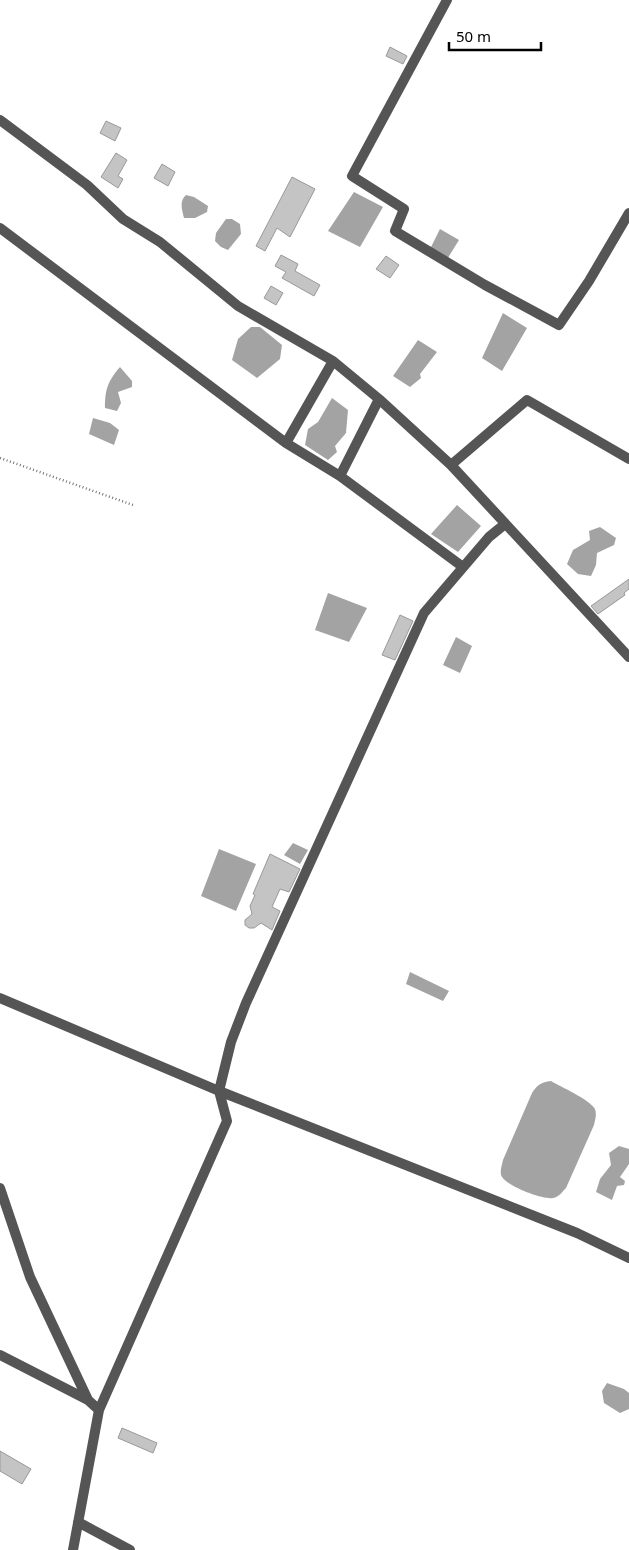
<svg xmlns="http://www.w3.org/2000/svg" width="629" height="1550" viewBox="0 0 629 1550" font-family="'Noto Sans',sans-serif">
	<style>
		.water { fill: #a3a3a3 }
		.building { fill: #c4c4c4; stroke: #999 }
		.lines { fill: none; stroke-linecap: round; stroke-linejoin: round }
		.path { stroke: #777; stroke-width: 2.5; stroke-dasharray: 1 2.5; stroke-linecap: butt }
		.street { stroke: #555; stroke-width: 10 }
	</style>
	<rect width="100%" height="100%" fill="#fff"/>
	<!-- water -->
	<path class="water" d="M354,192L383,207L360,247L328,231Z
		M186,195L194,197L208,206L207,212L195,218H184C182,210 179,201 186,195Z
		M226,219H232L240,224L241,234L228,250L221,247L215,241L216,233Z
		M440,229L459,240L446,261L429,251Z
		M503,313L527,328L502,371L482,358Z
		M251,327H260L282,345L280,359L257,378L232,360L238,339Z
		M418,340L437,352L420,374L421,378L410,387L393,376Z
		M120,367L132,381V387L118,392L121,403L117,411L105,408C105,389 108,381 120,367Z
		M332,398L348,410L346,433L335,446L337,452L328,460L305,445L308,429L318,422Z
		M93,418L110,423L119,430L114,445L89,434Z
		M457,505L481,526L458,552L431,534Z
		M600,527L616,538L614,545L597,553L596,565L591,576L578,574L567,564L573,550L590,540L589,531Z
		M328,593L367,608L349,642L315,630Z
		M456,637L472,646L460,673L443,665Z
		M293,843L308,850L300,864L284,855Z
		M219,849L256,864L236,911L201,896Z
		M410,972L449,991L443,1001L406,984Z
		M551,1081C561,1087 589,1099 595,1109C597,1115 595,1120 594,1125L566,1188C562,1192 559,1197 553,1198C543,1200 505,1186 501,1175C500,1170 502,1165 503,1160L532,1093C537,1085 541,1082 551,1081Z
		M619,1146L629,1149V1164L620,1177L625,1181L624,1185L617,1186L612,1200L596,1192L600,1179L611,1165L609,1153Z
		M607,1383L624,1389L629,1393V1409L620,1413L604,1403L602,1391Z"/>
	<!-- building -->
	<path class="building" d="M390,47L407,56L403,64L386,56Z
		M106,121L121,128L115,141L100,133Z
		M116,153L127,160L118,176L123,179L118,188L101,177Z
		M162,164L175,172L168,186L154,178Z
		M292,177L315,189L290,237L277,228L265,251L256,246Z
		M281,255L298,264L295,271L320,285L314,296L282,278L286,272L275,266Z
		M386,256L399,265L390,278L376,269Z
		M271,286L283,293L276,305L264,298Z
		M629,579V589L624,593L625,595L598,614L591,606Z
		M400,615L413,621L395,660L382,655Z
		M270,854L300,869L289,892L280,889L272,907L280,911L272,930L261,923L254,928H249L245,925V920L252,914L250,906L255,895L253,894Z
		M122,1428L157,1443L153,1453L118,1438Z
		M0,1451L31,1469L22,1484L0,1471Z"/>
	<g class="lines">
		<!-- path -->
		<path class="path" d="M0,458L133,505"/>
		<!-- street -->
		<path class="street" d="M447,0L352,176L404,209L395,231L485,285L559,325L589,281L629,213
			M0,120L87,185L123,219L160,242L238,306L333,361L379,399L451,465L629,657
			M0,228L286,443L340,476L463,567
			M286,443L333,361
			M451,465L527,400L629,459
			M340,476L379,399
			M0,998L219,1091L577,1233L629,1258
			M0,1188L30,1277L88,1400L99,1410
			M0,1355L88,1400
			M78,1522L130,1550
			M73,1550L99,1410L227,1121L219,1091L231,1042L246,1003L424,613L489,537L505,524"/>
	</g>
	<!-- scale -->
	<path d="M449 42v8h92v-8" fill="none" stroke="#000000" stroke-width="2.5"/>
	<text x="456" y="42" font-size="15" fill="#000000" stroke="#ffffff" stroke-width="4" paint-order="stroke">50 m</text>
</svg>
